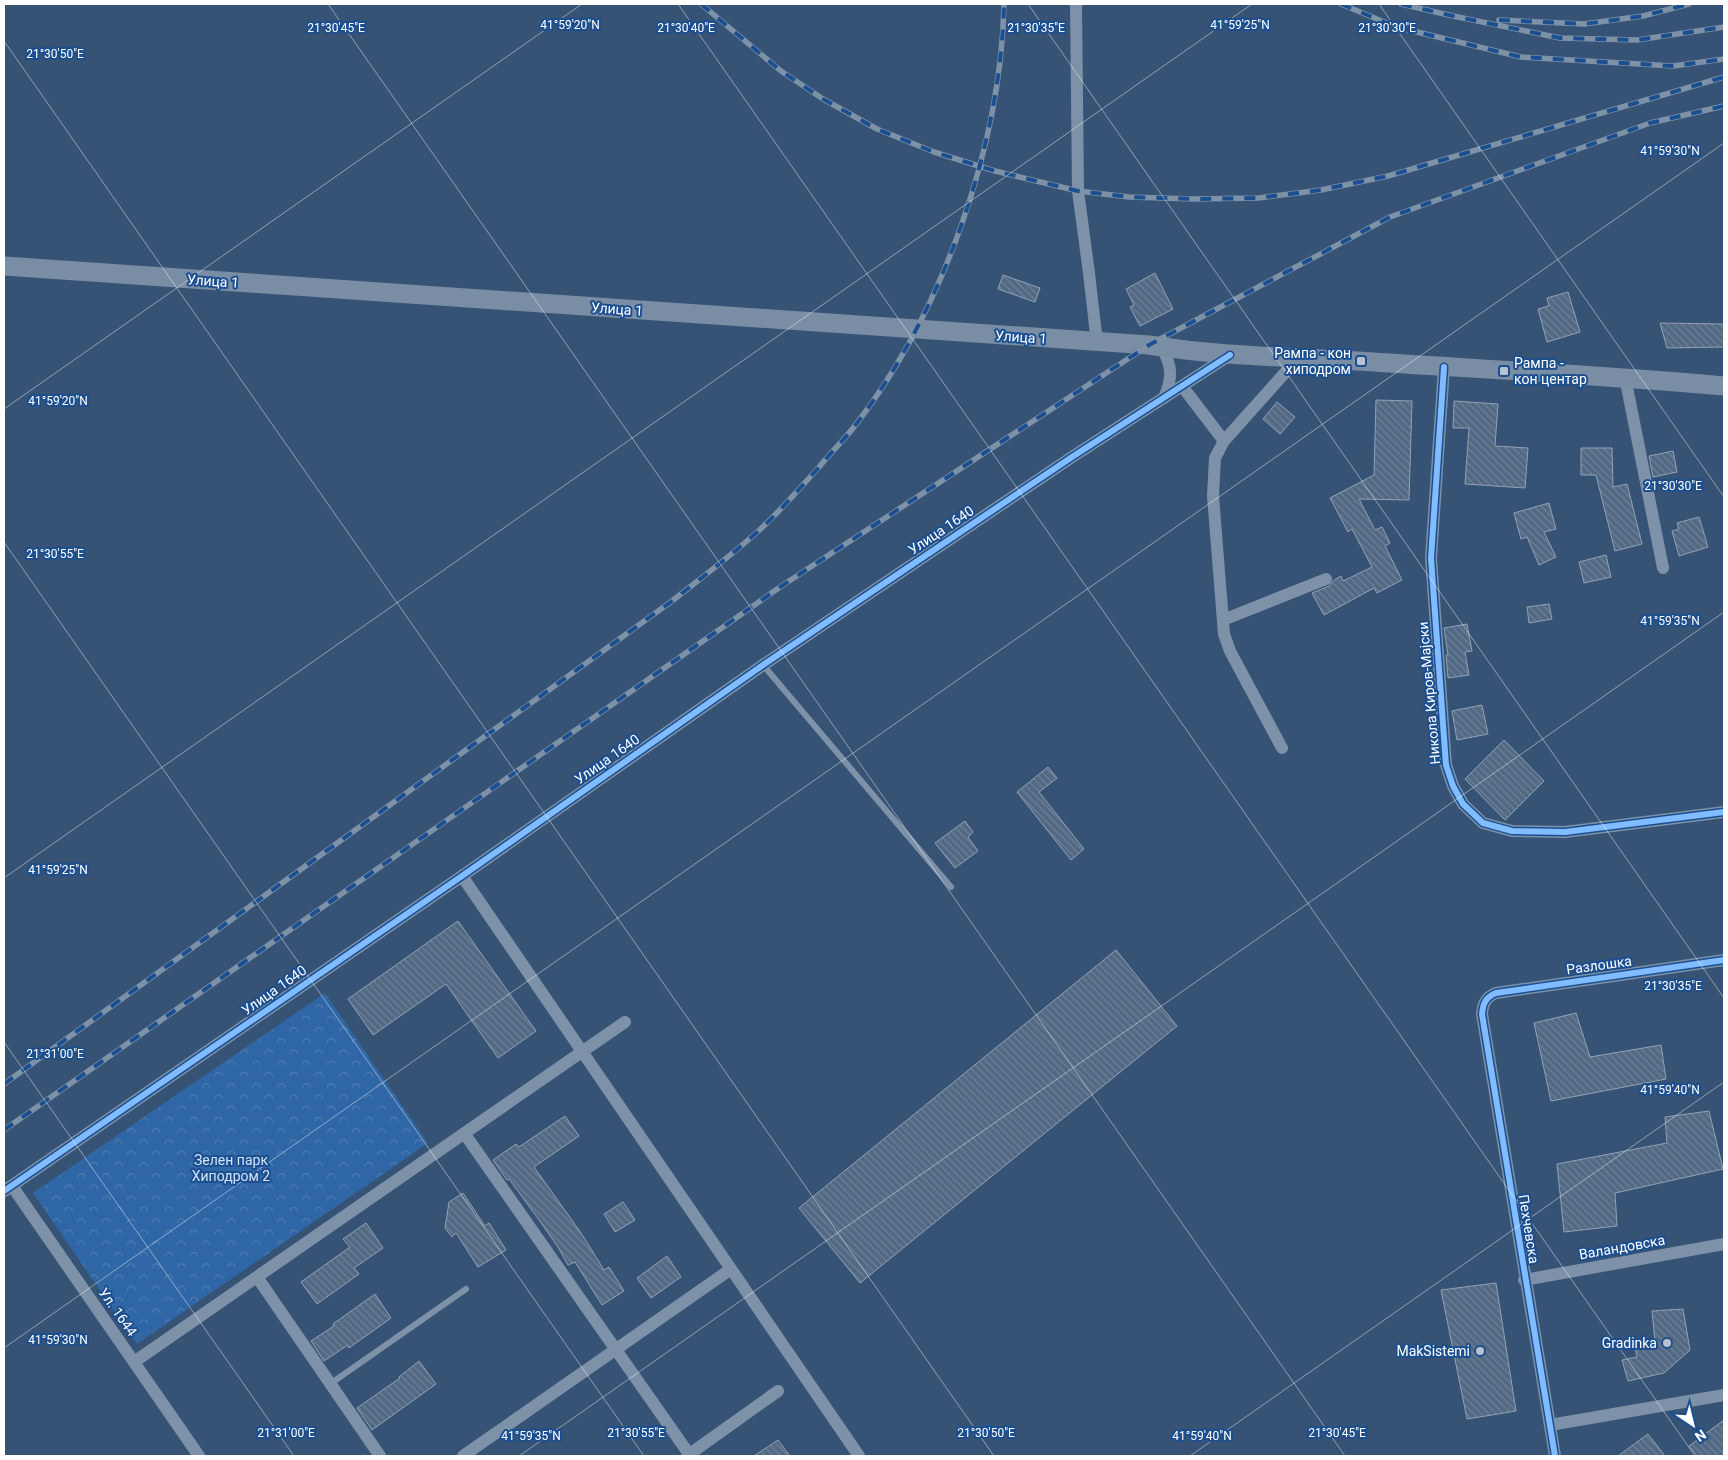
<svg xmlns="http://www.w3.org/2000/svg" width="1728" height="1460" viewBox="0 0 1728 1460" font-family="Roboto,sans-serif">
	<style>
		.park { fill: url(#park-crowns) }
		.building { fill: url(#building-back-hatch); stroke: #92a2b6 }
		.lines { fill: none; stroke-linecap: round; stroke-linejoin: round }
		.lane { stroke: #7d92a8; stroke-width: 6 }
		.street { stroke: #7d92a8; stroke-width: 12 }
		.secondary { stroke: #798da4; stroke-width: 19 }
		.rail-casing { stroke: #7e92a7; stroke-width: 5.5 }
		.rail { stroke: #1b4f8f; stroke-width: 4; stroke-dasharray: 11; stroke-linecap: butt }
		.cycleway-casing { stroke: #1b4f8f; stroke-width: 9 }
		.cycleway { stroke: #80bcff; stroke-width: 6 }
		.ticks { fill: none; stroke: #fff; stroke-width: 1; stroke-opacity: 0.45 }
		.poi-dot { fill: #b9c2ce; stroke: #1b4f8f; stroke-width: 2 }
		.labels { text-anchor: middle; stroke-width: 4; stroke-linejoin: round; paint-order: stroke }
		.street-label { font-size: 14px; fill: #fff; stroke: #1b4f8f }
		.poi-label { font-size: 14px; fill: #fff; stroke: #1b4f8f; text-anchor: end }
		.park-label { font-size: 14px; fill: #cfe3fa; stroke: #1b4f8f }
		.ticks-label { font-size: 12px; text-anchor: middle; fill: #fff; stroke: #1b4f8f; stroke-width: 4; stroke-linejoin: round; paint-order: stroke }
	</style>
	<defs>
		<pattern id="park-crowns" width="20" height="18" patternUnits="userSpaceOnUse" patternTransform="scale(1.25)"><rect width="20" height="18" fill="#2f66a5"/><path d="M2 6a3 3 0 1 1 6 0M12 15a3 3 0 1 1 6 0" fill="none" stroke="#4e7db2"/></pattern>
		<pattern id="building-back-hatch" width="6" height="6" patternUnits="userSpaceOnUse" patternTransform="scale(1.25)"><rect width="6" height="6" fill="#526984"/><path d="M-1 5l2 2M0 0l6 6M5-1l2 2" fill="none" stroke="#6c8096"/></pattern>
	</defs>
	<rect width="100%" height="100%" fill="#365274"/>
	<!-- park -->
	<path class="park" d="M325,993L428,1143L137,1344L33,1193Z"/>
	<!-- building -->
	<path class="building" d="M1155,273L1173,309L1140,326L1130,307L1134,305L1126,289Z
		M1003,275L1040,288L1035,302L998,289Z
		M1568,292L1580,332L1547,342L1538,309L1549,306L1547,298Z
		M1660,323L1724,324V347L1667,348Z
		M1376,400L1412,401L1409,500L1359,499L1375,530L1382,527L1390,543L1385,546L1402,580L1377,593L1374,588L1324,615L1312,593L1329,586L1334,580L1341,576L1343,581L1372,567L1352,529L1348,532L1330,498L1374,475Z
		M1454,401L1498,404L1495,446L1528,448L1525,488L1465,484L1469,428H1453Z
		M1277,402L1295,417L1280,434L1263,419Z
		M1581,448H1612L1613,487L1627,484L1642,544L1615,551L1596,475H1581Z
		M1673,451L1677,472L1653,477L1649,456Z
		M1549,503L1556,529L1544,532L1556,557L1539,565L1527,537L1521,539L1514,513Z
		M1699,517L1708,547L1679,556L1672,531L1679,529L1677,523Z
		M1606,555L1611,577L1584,583L1579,562Z
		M1549,604L1552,619L1529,623L1527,607Z
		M1467,624L1472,651L1465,652L1469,675L1448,678L1446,655H1448L1444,628Z
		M1482,705L1488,734L1457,740L1452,711Z
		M1504,740L1544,781L1505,820L1465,779Z
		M1048,767L1057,778L1039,792L1084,849L1071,860L1017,792Z
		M965,821L973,832L968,837L978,851L955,868L935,843Z
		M458,921L536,1031L498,1058L446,984L373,1035L348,999Z
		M1116,950L1177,1026L860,1283L799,1208Z
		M1576,1013L1590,1057L1661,1045L1666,1079L1551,1101L1534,1023Z
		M1709,1111L1723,1169L1615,1193L1617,1226L1564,1232L1557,1164L1667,1143L1665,1117Z
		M565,1116L579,1136L534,1167L581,1233L604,1270L609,1267L624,1291L602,1305L575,1262L568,1265L558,1247L537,1217L509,1179L507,1180L493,1160L516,1144L519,1147Z
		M463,1193L485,1226L489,1223L506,1250L478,1267L456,1233L452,1237L445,1228L449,1202Z
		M623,1202L635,1220L615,1232L604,1214Z
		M366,1223L383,1248L354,1268L359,1274L317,1304L301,1282L350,1247L343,1239Z
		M667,1256L681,1277L651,1298L637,1278Z
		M1496,1283L1516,1411L1467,1419L1441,1290Z
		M375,1294L391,1318L349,1348L348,1345L324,1361L311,1341L334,1326L333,1324Z
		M1683,1309L1690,1350L1664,1373L1628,1381L1622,1360L1637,1357L1635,1346L1655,1341L1652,1311Z
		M419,1361L436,1384L372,1430L357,1408L400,1378L399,1377Z
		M1724,1420V1456H1697L1689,1446Z
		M1648,1434L1665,1456H1618Z
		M778,1440L790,1456H754Z"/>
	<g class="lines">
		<!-- lane -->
		<path class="lane" d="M763,665L951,887
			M330,1384L466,1289"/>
		<!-- street -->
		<path class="street" d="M1076,4L1078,191L1089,273L1097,343
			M1162,347C1172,367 1173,377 1164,398
			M1444,367L1431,558L1446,765L1453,786L1463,804L1483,823L1512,831L1565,832L1724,812
			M1625,377L1663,568
			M1182,386L1224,441
			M1223,620L1326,579
			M1282,748L1230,651L1224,634L1213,496L1215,458L1224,441L1299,357
			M462,876L859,1456
			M464,1133L689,1454
			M12,1186L199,1456
			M4,1191L462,876L763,665L1072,457L1230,355
			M257,1277L380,1456
			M1524,1280L1724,1244
			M134,1362L625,1022
			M1550,1425L1724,1395
			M463,1456L731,1269
			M687,1456L778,1391
			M1555,1456L1482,1014C1483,1003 1486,997 1496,993L1724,960"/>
		<!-- secondary -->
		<path class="secondary" d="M4,266L1149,345C1218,356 1287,357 1357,361C1479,369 1602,375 1724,386"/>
		<defs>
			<path id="rail" d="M701,4L781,71L823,99L877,129L934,152L995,171L1078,191L1129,197L1194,199L1258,198L1321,190L1388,176L1724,77
				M1341,4L1396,27L1521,57L1673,66L1724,59
				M1401,4L1453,16L1560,38L1637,40L1724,27
				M1499,20L1584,24L1643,16L1689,4
				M4,1084L672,601C700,579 728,558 755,534C778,514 799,489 820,466C832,451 846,438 857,423C943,311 1001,145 1004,4
				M4,1130L783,585L1149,345L1390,217L1650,123L1724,106"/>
		</defs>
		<!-- rail casing -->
		<use href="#rail" class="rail-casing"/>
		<!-- rail -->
		<use href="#rail" class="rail"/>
		<defs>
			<path id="cycleway" d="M1444,367L1431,558L1446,765L1453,786L1463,804L1483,823L1512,831L1565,832L1724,812
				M4,1191L462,876L763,665L1072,457L1230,355
				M1555,1456L1482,1014C1483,1003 1486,997 1496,993L1724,960"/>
		</defs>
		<!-- cycleway casing -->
		<use href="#cycleway" class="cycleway-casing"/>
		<!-- cycleway -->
		<use href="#cycleway" class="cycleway"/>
	</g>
	<!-- ticks -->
	<path class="ticks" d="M328,4L1345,1456M678,4L1695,1456M1028,4L1724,998M1379,4L1724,497M4,41L994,1456M4,409L582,4M4,542L644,1456M4,878L1252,4M4,1042L294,1456M4,1348L1724,143M519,1456L1724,612M1190,1456L1724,1082"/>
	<!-- markers -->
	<g class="poi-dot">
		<rect x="1356" y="356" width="10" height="10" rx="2.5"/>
		<rect x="1499" y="366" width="10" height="10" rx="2.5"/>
		<circle cx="1667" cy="1343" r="5"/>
		<circle cx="1480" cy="1351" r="5"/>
	</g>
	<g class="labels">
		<!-- street labels -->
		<g class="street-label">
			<text transform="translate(213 281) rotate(4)" y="5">Улица 1</text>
			<text transform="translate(617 309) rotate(4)" y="5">Улица 1</text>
			<text transform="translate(1021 337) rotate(4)" y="5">Улица 1</text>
			<text transform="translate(941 530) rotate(-34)" y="5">Улица 1640</text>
			<text transform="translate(1429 693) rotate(-95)" y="5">Никола Киров-Мајски</text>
			<text transform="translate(607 759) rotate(-35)" y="5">Улица 1640</text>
			<text transform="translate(1599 965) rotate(-8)" y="5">Разлошка</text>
			<text transform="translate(274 990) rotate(-35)" y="5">Улица 1640</text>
			<text transform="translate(1529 1229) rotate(81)" y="5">Пехчевска</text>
			<text transform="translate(1622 1247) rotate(-10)" y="5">Валандовска</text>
			<text transform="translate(118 1312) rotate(55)" y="5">Ул. 1644</text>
		</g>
		<!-- poi labels -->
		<g class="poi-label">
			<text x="1351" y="358">Рампа - кон<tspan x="1351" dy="16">хиподром</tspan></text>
			<text x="1514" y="368" text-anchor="start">Рампа -<tspan x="1514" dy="16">кон центар</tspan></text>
			<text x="1657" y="1348">Gradinka</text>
			<text x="1470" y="1356">MakSistemi</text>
		</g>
		<!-- park labels -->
		<g class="park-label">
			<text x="231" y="1165">Зелен парк<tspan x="231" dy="16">Хиподром 2</tspan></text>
		</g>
	</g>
	<g class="ticks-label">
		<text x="570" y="29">41°59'20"N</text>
		<text x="1240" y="29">41°59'25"N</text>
		<text x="336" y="32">21°30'45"E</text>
		<text x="686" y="32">21°30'40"E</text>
		<text x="1036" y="32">21°30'35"E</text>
		<text x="1387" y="32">21°30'30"E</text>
		<text x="55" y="58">21°30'50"E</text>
		<text x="1670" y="155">41°59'30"N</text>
		<text x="58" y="405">41°59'20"N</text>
		<text x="1673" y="490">21°30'30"E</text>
		<text x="55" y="558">21°30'55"E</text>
		<text x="1670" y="625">41°59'35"N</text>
		<text x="58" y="874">41°59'25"N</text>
		<text x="1673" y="990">21°30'35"E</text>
		<text x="55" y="1058">21°31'00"E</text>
		<text x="1670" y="1094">41°59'40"N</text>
		<text x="58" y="1344">41°59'30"N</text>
		<text x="286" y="1437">21°31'00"E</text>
		<text x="636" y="1437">21°30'55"E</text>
		<text x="986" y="1437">21°30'50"E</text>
		<text x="1337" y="1437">21°30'45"E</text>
		<text x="531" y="1440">41°59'35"N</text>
		<text x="1202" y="1440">41°59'40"N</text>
	</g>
	<!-- border -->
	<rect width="1728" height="1460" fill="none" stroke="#ffffff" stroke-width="10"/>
	<!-- north arrow -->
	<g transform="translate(1693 1425) rotate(145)" stroke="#1b4f8f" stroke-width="4" paint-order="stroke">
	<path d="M0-4L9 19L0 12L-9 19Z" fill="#ffffff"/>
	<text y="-8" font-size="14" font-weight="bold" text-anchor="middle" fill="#ffffff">N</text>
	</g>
</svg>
